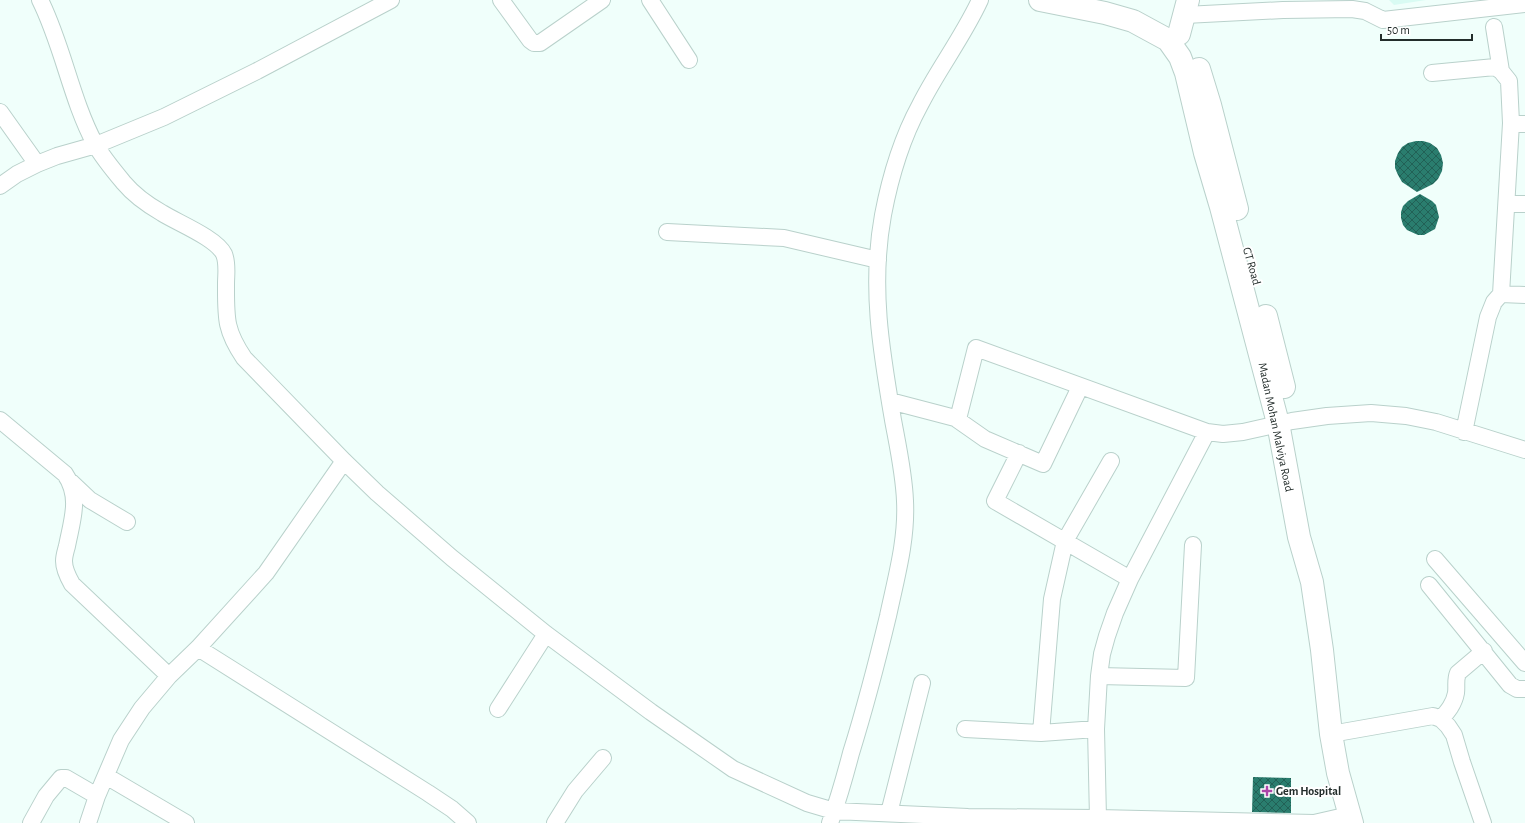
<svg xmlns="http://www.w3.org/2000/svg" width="1525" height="823" viewBox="0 0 1525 823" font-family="'Alegreya Sans',sans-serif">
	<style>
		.built { fill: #d9fbf3 }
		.building { fill: url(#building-cross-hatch) }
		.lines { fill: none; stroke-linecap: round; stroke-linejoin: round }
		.minor-casing { stroke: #b9d1cb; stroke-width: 18 }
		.highway-casing { stroke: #b9d1cb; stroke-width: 24 }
		.minor { stroke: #fff; stroke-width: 16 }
		.highway { stroke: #fff; stroke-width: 22 }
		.poi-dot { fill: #ac45a8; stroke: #fff; stroke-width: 1.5 }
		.labels { text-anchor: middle; stroke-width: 4; stroke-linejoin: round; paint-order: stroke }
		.street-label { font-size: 12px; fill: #232d2b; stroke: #fff }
		.poi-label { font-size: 12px; font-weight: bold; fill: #232d2b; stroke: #fff; text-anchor: start }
	</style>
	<defs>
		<pattern id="building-cross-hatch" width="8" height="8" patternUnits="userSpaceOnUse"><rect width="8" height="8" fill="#2a7d6e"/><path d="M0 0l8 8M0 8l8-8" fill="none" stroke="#226156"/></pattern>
	</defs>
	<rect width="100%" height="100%" fill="#f0fffb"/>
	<!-- built -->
	<path class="built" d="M1389,0H1426L1394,5Z"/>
	<!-- building -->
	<path class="building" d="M1416,141H1423L1430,143L1437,148L1441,155L1443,163L1442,171L1438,179L1433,184L1417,192L1402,182L1398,175L1395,168V161L1398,153L1402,147L1408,143Z
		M1420,194L1432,201L1436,205L1439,217L1435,229L1424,235H1418L1407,230L1403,225L1401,218V212L1403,206L1408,201Z
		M1253,777L1291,778V813L1252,812Z"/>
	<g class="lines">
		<defs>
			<path id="minor" d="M40,0C63,46 71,99 95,144C103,158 114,171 124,183C134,195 148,205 162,213C178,223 216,238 224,254C228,264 226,274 226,284C226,318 225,330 244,358L344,461L377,493L452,558L546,634L651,712L733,769L807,803L834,811L968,817L1098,818L1314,823L1349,815
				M501,0L530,40L534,43H540L602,0
				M650,0L689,60
				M1185,15L1283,10L1352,9L1365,11L1383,20L1525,4
				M1494,27L1501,71
				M1432,73L1495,67L1501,71L1509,81L1511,123L1501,294
				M0,112L37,164
				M1511,123L1525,124
				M0,186L17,174L37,164L57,156L96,145L164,117L257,71L391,0
				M1507,204H1525
				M667,232L784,238L878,260
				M890,401L955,418L959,415L976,348L1207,432L1223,434L1243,432L1292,421L1327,416L1371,413L1406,416L1436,422L1525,450
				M955,418L985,439L1043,464L1080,387
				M0,420L65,474C81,497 72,520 67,546C66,550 64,556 64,561C64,569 68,577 72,584L169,676
				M1464,432L1488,317L1494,302L1501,294L1525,295
				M1019,453L995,501L1130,579
				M71,482L90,500L127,522
				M1435,559L1525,663
				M1429,585L1510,685L1517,689H1525
				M198,648L428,793L452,809L468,823
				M1099,676L1186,678L1193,545
				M498,709L546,634
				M1441,719C1448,711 1454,704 1456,693C1457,686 1455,680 1458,673L1484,651
				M965,729L1041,733L1096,729
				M1041,733L1052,599L1065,541L1111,461
				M1331,734L1433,716L1441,719L1448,726L1454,735L1462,762L1483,823
				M106,776L186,823
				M889,813L922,683
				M1098,818L1096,729L1099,676L1102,654L1107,636L1115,613L1130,579L1207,432
				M31,823L46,796L61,778H66L97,796
				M88,823L97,796L121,740L142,708L169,676L198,648L266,573L344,461
				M555,823L575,791L603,758
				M830,823C838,800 845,776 851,753C865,708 877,662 888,616C896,578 907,540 905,501C904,474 898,447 893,420C881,350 870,286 883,215C890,178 902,138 920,105C938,69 963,37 980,0"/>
			<path id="highway" d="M1040,0L1105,13L1133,21L1168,40L1180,57L1186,73L1205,153L1221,207L1278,423L1299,537L1312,582L1322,650L1331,734L1338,773L1352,823
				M1179,34L1188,0
				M1199,69L1210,105L1237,209
				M1266,316L1284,387"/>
		</defs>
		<!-- minor casing -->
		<use href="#minor" class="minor-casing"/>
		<!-- highway casing -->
		<use href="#highway" class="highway-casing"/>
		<!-- minor -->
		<use href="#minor" class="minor"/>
		<!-- highway -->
		<use href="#highway" class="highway"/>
	</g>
	<!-- markers -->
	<path class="poi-dot" d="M1265 785h4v4h4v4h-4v4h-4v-4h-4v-4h4z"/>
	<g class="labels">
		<!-- street labels -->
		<g class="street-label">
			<text transform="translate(1252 266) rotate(74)" y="4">GT Road</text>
			<text transform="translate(1276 427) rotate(78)" y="4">Madan Mohan Malviya Road</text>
		</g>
		<!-- poi labels -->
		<g class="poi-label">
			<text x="1276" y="795">Gem Hospital</text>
		</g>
	</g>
	<!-- scale -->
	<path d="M1381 34v6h91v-6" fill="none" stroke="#232d2b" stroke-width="2"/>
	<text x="1387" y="34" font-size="12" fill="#232d2b" stroke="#ffffff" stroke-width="3" paint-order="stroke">50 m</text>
</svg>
